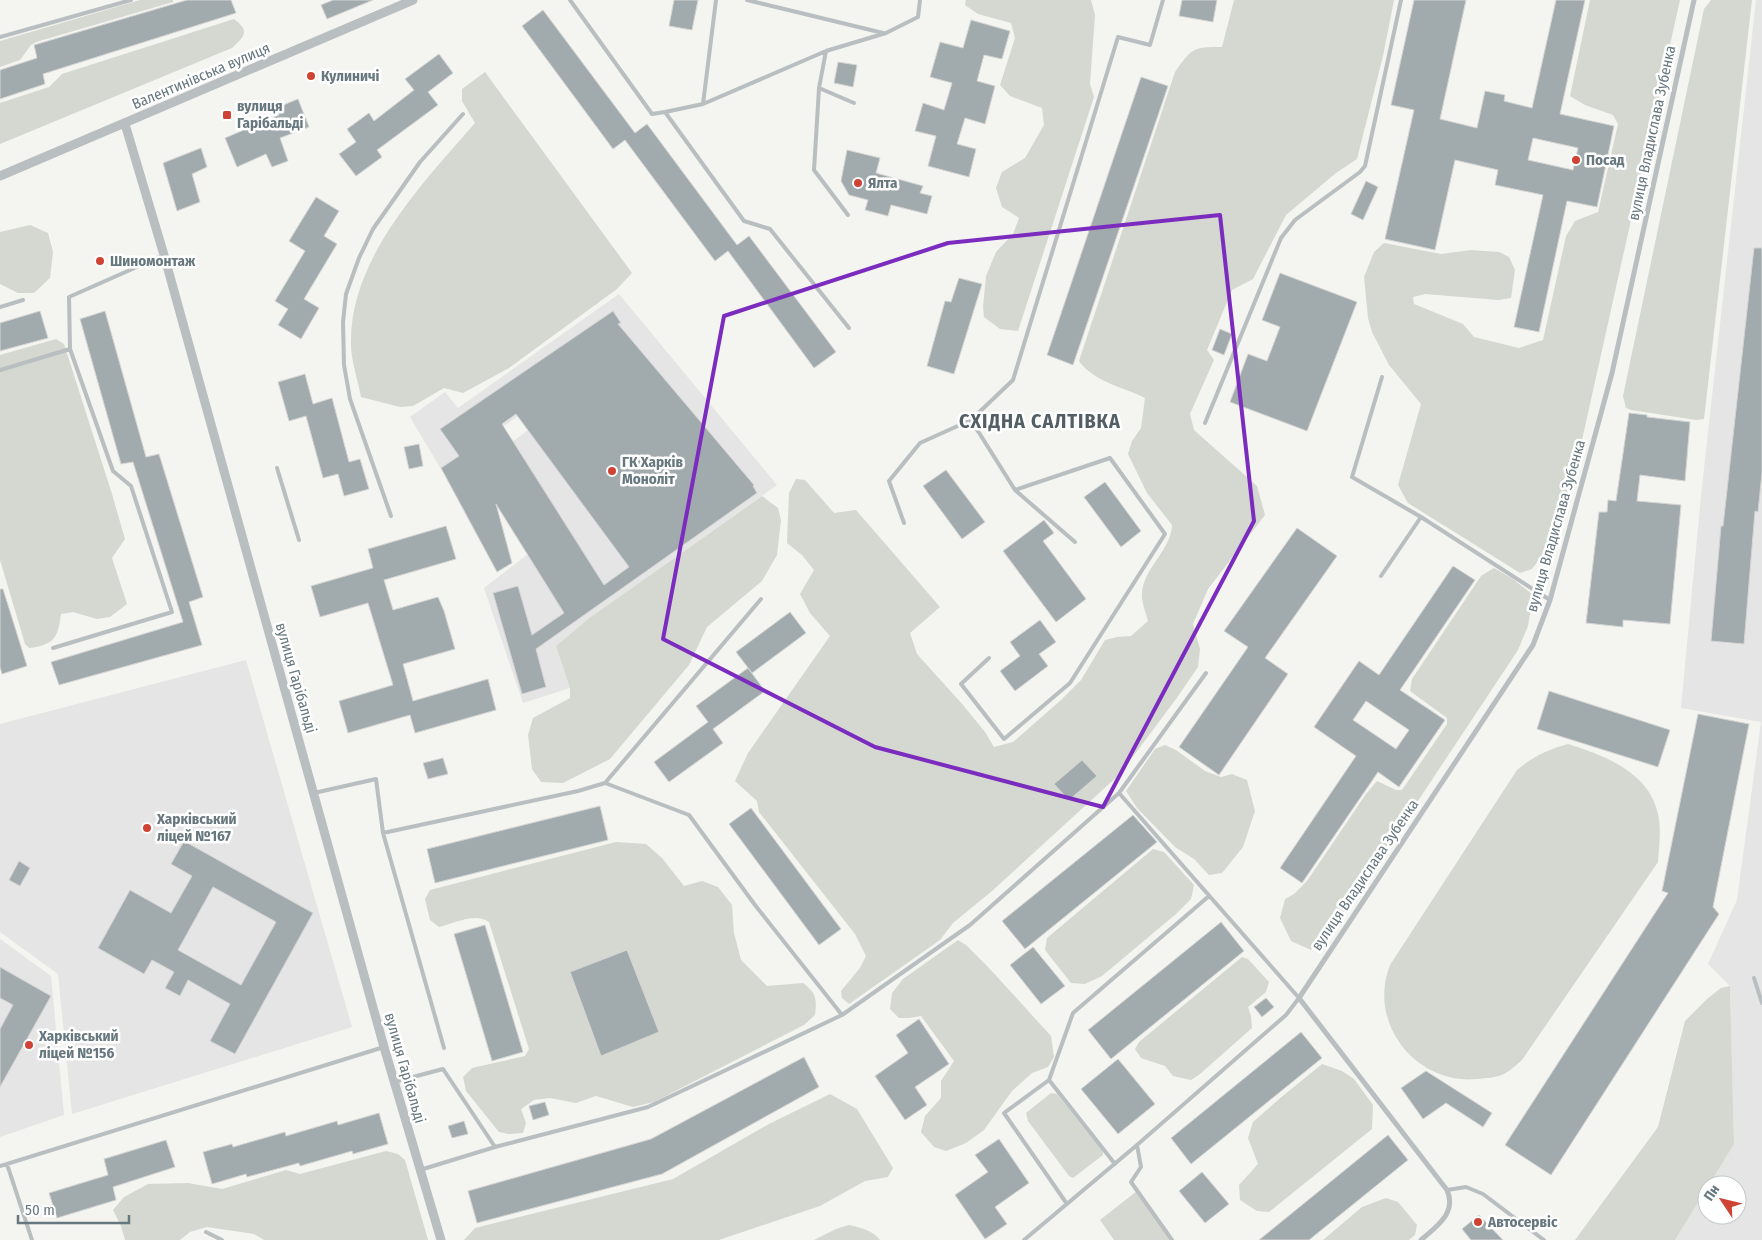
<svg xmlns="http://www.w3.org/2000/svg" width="1762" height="1240" viewBox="0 0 1762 1240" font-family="'Fira Sans Condensed',sans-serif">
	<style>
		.built { fill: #e4e5e4 }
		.green { fill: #d4d8d0 }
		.building { fill: #a1aaad; stroke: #d5d5d3; fill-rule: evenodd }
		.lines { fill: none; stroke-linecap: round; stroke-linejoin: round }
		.service { stroke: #b9bec0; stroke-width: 4 }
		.minor { stroke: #b9bec0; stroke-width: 5 }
		.tertiary { stroke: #b9bec0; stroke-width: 9 }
		.marked { fill: none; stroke: #7b2cbf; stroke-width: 4; stroke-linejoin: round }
		.poi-dot { fill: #cf4335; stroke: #fff; stroke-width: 2 }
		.labels { text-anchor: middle; stroke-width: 5; stroke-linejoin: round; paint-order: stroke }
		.street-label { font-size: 15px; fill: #66777e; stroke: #fff }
		.poi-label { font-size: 15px; font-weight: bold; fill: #66777e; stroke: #fff; text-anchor: start }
		.district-label { font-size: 20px; font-weight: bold; letter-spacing: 1px; fill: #535f64; stroke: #fff }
	</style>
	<rect width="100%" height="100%" fill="#f4f4f1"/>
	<!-- built -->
	<path class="built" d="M1756,0H1762V1240H1675L1707,1188V1215H1737V1185H1709L1734,1144L1730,986L1708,964L1737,900L1761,722L1681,708L1701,496Z
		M619,294L777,485L588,619L556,646L570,688L523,703L484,588L537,547L482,465L528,430L584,371L441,469L410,417L445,392L458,408Z
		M246,660L352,1027L72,1114L58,974L0,932V724Z
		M0,939L51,976L64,1115L0,1137Z"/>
	<!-- green -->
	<path class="green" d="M140,0H173V2L36,42L31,45L20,60L0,67V41Z
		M966,0H1091L1095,15L1090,84L1094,97L1018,331L1000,329L984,317L983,307L986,276L996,252L1013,234L1019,218L1002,207L996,188L1002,172L1025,158L1044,125L1042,108L1010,96L1000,85L1015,38L1011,23L978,14L965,5Z
		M1234,0H1394L1383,56L1357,159L1336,173L1286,215L1253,279L1232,290L1207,350L1214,360L1190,414L1194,430L1257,486L1265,515L1208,589L1193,624L1200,649L1198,667L1176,699L1120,774L992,891L953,923L940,940L849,1004L842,998L841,991L860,968L866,956L855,934L759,812L757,801L735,781L748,753L830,636L810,613L800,594L814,570L802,555L787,543L789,493L796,479L805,480L834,513L856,510L940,607L910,633L917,654L963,705L985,732L994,747L1013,742L1061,700L1081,680L1105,640L1117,637L1131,636L1148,621C1146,614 1143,606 1142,598C1140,570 1171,552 1172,525L1147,493L1128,454L1132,441L1141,428L1145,398C1123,387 1094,382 1079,361L1175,72C1192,48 1193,47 1222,47Z
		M1590,0H1680L1576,467L1548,548L1532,569L1520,573L1408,503L1398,485L1421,404L1389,365L1372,332L1368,318L1364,277L1374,252L1384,243L1441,254L1471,250L1499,252L1509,257L1515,270L1511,298L1499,300L1425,294L1413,297L1414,304L1463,324L1474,337L1519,348L1543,340L1566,236L1575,221L1598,212L1618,124L1613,115L1585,105L1570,96Z
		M1711,0H1752L1704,419L1696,420L1631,410L1626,408L1623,396L1704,9Z
		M234,19C250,31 245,36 232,48L0,144V103L49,87L62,74Z
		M485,72L632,273L617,289L509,368L463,393L444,388L413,406L400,407L361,397C358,380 351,361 351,344C349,259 423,183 475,123L462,101V89Z
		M30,225L48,233L53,252L50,278L34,293H18L0,284V232Z
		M56,339L64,344L112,494L125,539L112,558L127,604L110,617L97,619L73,612L61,614C58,638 54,645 29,648L25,644L0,560V355Z
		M762,496L778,508L781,520L777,555L762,581L707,627L689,665L610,759L563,783L541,782L532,769L528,735L533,718L570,698V688L556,646L588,619Z
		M1494,568L1513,579L1533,595L1528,626L1518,650L1349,905L1323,939L1311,950L1291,941L1280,918L1285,899L1294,894L1307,881L1366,794L1377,781L1396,790H1402L1447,724V718L1410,691L1412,679L1481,576Z
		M1568,744C1606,756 1652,773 1659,819C1661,833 1659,847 1658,862L1522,1060C1516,1065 1510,1071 1504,1074C1496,1078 1486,1078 1477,1079C1416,1085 1367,1023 1390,965L1517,770C1532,757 1549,749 1568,744Z
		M1165,745L1176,750L1205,771L1221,777L1232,774L1247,780L1255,811L1243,847L1222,873L1209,875L1194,859L1175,847L1137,808L1126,791L1155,749Z
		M616,842L646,844L662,858L684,886L702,881L718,887L732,905L734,933L741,960L767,986L803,983C816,993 817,998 815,1015L804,1025L654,1102L633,1107L596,1096L576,1103L550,1098L534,1100L521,1109L526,1123L523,1133L509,1134L499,1132L466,1091L463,1077L472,1068L525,1056L529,1049L489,922C476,912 454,923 439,927L430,920L425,899L430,890Z
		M1153,849L1164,852L1194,885L1191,899L1176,914L1102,976L1085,984L1071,983L1045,950L1047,938Z
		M958,940L966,945L989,968L1051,1036L1054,1057L1048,1067L1032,1073L1012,1091L984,1130L966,1143L946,1151L934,1147L921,1132L925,1116L941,1098V1081L954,1061L921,1016L909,1018H899L890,1009L892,993L903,979Z
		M1242,957L1248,959L1269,982L1266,992L1248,1007L1251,1016L1252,1028L1200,1074L1191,1080L1173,1076L1165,1066L1141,1058L1135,1049L1139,1042Z
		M1730,986L1734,1144L1709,1185H1707V1188L1675,1240H1575L1658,1127L1685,1021L1707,999L1721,988Z
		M1322,1064L1342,1071L1354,1079L1373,1105L1372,1129L1269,1212L1257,1211L1240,1200L1239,1185L1258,1164L1248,1138L1253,1122L1279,1099Z
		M1051,1093L1057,1094L1103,1151V1155L1073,1178L1069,1176L1028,1121L1026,1113Z
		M830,1094L857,1109L893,1168L888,1177L865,1181L820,1206L719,1240H464L475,1228L673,1179L769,1124Z
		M386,1151L398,1154L405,1160L428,1240H264L254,1234L207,1227L190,1232L180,1240H125L121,1226L113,1210L124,1197L148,1184L188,1183L222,1189L286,1170L300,1174Z
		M1137,1191L1172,1240H1114L1100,1220Z
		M1386,1198L1398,1202L1417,1225L1415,1235L1409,1240H1323L1362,1207Z
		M849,1225C862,1228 872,1230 880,1240H814L836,1229Z"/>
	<!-- building -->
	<path class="building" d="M187,0H231L236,13L43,74L45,84L0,99V70L37,58L34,45Z
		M333,0H373L327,19L321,5Z
		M674,0H698L692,30L669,26Z
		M1182,0H1217L1213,22L1179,16Z
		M1414,0H1466L1440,119L1477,128L1485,91L1505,95L1504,101L1532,108L1556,0H1585L1560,114L1614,126L1597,207L1567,201L1539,332L1514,327L1543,195L1495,185L1498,170L1455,160L1435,250L1385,239L1414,110L1391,105ZM1533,138L1578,148L1573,170L1528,160Z
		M543,10L635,133L647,124L737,245L749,236L836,352L814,368L728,251L715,261L625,140L613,149L522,26Z
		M971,20L1010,31L1002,59L984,55L977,81L995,86L985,124L965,118L957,144L976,149L969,177L928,166L936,136L915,131L923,103L944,110L952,83L930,77L940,42L963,48Z
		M439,54L453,73L428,92L438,105L377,150L382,157L356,176L339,154L356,142L347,129L369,113L374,121L414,90L405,79Z
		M838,62L857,65L853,87L834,83Z
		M1141,77L1168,86L1073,365L1047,355Z
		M298,99L309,127L280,138L288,161L272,167L266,154L237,167L225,138L279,115L276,108Z
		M201,148L207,167L192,174L200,202L177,211L163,163Z
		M847,150L880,158L876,173L923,186L920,193L932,196L927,214L891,205L888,216L865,210L868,200L849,195L841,181Z
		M1366,181L1378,187L1363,220L1351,214Z
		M316,197L339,211L324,236L337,244L304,299L319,308L301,339L278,325L288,309L275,301L305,251L289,241Z
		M1754,248H1762V473L1758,512L1755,511L1744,644L1711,641L1721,526H1723Z
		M1280,273L1357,302L1307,431L1230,402L1248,354L1267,361L1280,327L1262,320Z
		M959,278L982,284L954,374L927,366L945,301L951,302Z
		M40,311L48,338L0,351V323Z
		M105,311L146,457L159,454L203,597L189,602L202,645L59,685L51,662L183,622L133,462L121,464L80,319Z
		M613,311L621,323L618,324L754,485L753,486L757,493L536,649L546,687L522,694L493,593L518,586L532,635L564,613L496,504L512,563L497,572L441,468L459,456L440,429ZM516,414L629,567L604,585L502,424Z
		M1220,329L1232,334L1224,355L1212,350Z
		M305,374L313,404L332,398L349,462L360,459L369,489L344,496L338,474L323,478L306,416L289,421L278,382Z
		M1629,413L1647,415V417L1690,422L1685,481L1640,475L1637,501L1681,505L1670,624L1623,620V627L1586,623L1599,512H1607L1608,500L1616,501Z
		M419,444L423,466L409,469L404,447Z
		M946,470L985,522L962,539L923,486Z
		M1105,482L1141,531L1121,547L1084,497Z
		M1044,520L1054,533L1043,541L1086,599L1056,622L1003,551Z
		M446,526L456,559L384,580L393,610L438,597L444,611L455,649L403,664L413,701L488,679L496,710L415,733L410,715L348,733L339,701L393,685L368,603L320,617L311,586L373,568L368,549Z
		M1297,528L1337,556L1265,658L1288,674L1219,775L1179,747L1248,647L1224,631Z
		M1453,566L1475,580L1400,690L1445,720L1399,787L1378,772L1302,883L1280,868L1356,756L1314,727L1359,661L1379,675ZM1366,701L1409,730L1396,749L1353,720Z
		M0,589H3L27,666L2,674L0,667Z
		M790,612L806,633L752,673L736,652Z
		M1040,620L1056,642L1039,654L1048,666L1015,691L1000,671L1020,656L1010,642Z
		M748,668L765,691L713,729L723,743L669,782L654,762L708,722L696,706Z
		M1549,691L1670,730L1658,767L1537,729Z
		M1698,714L1749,724L1713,907L1719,914L1551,1175L1505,1145L1668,893L1662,891Z
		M443,758L448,774L428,779L423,763Z
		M1082,760L1097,776L1069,800L1054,784Z
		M600,806L608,840L435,883L427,849Z
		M751,808L841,929L819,945L729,824Z
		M1133,815L1157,842L1025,949L1002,921Z
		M184,841L313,913L235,1054L210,1041L230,1004L188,980L180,996L165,988L174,972L152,960L144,974L98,948L130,890L171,913L192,876L171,864ZM213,887L276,922L241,985L178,950Z
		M19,861L30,868L20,886L9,880Z
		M1221,922L1244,951L1111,1059L1088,1030Z
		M485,925L523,1052L492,1061L454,934Z
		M1033,947L1065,986L1041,1004L1010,965Z
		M627,950L659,1032L601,1056L570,972Z
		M0,967L51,996L0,1087V1029L13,1005L0,998Z
		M1266,998L1274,1007L1262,1017L1254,1007Z
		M919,1019L949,1064L915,1087L927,1105L905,1120L875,1076L908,1053L896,1035Z
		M1301,1032L1322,1058L1191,1164L1171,1138Z
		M804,1057L819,1087L662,1174L477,1223L468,1191L651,1139Z
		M1118,1059L1155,1104L1118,1134L1081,1089Z
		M1426,1071L1492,1113L1483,1127L1446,1103L1423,1119L1401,1088Z
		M545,1102L549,1115L533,1120L529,1106Z
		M379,1113L388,1144L353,1154L352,1151L300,1166L299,1163L247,1177L246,1174L212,1184L203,1152L232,1144L233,1147L285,1132L286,1136L337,1121L338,1125Z
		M464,1121L468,1134L452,1138L448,1126Z
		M1388,1135L1408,1160L1309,1240H1259Z
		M999,1139L1029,1183L995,1207L1007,1224L985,1239L955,1195L988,1172L975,1155Z
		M166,1140L175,1167L113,1187L116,1200L57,1218L49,1193L108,1175L104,1159Z
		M1202,1172L1229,1204L1205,1223L1179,1191Z
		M1479,1215L1503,1240H1471L1462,1229Z"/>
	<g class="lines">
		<!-- service -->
		<path class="service" d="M570,0L652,114L665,112L744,221L770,229L849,328
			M747,0L883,33
			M0,37L131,0
			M826,51L819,88L854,103
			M819,88L814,170L848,215
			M703,104L826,51L886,33L918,17L920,0
			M665,112L703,104L716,0
			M0,307L23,300
			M0,370L70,349
			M1382,377L1352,477L1421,517
			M971,420L1015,490L1110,458L1165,534L1070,683L1004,739L961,684L989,658
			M1205,423L1281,238L1295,220L1360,172L1365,166L1401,0
			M277,468L299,540
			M1015,490L1075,542
			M391,516L350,399L344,365L343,322L346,294L359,258L373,229L420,162L463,114
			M904,523L889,481L920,443L971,420L1013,380L1118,37L1150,45L1163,0
			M1381,576L1421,517L1550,600
			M53,648L172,612L131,486L113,471L70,349L69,297L164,255
			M605,783L689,815L755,905L842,1015
			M314,793L376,779L383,833L578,791L605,783L761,599
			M383,833L444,1048
			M1754,978L1762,1003
			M1049,1080L1073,1013L1209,896
			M394,1082L443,1069L495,1147
			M1137,1145L1141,1167L1131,1182L1172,1240
			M7,1164L32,1240
			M0,1166L384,1047
			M420,1170L495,1147L648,1107L842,1015L970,925L1119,793L1206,673
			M1447,1190L1466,1187L1483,1194L1544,1240
			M1067,1204L1004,1113L1049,1080L1115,1164
			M206,1232L222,1240
			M1024,1240L1137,1145L1286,1015L1299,998L1119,793"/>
		<!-- minor -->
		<path class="minor" d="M1421,1240C1437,1226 1457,1213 1447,1190L1299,998L1533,645L1550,600L1612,373L1694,0"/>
		<!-- tertiary -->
		<path class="tertiary" d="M125,124L164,255L384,1047L441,1240
			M0,176L413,0"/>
	</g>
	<!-- marked area -->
	<path class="marked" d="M1220,215L1254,521L1103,807L875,747L663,639L724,316L948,243Z"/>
	<!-- markers -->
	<g class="poi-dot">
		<circle cx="311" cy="76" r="5"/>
		<rect x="222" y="110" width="10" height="10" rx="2.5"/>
		<circle cx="1576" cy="160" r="5"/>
		<circle cx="858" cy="183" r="5"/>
		<circle cx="100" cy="261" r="5"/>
		<circle cx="612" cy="471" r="5"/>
		<circle cx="147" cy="828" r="5"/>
		<circle cx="29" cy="1045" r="5"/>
		<circle cx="1478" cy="1222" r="5"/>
	</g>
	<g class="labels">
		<!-- street labels -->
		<g class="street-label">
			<text transform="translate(201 76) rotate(-23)" y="5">Валентинівська вулиця</text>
			<text transform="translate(1652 133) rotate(-78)" y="5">вулиця Владислава Зубенка</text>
			<text transform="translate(1556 526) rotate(-74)" y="5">вулиця Владислава Зубенка</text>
			<text transform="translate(296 678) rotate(74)" y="5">вулиця Гарібальді</text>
			<text transform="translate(1365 875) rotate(-56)" y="5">вулиця Владислава Зубенка</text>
			<text transform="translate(405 1068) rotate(74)" y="5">вулиця Гарібальді</text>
		</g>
		<!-- poi labels -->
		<g class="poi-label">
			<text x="321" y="81">Кулиничі</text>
			<text x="237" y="111">вулиця<tspan x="237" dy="17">Гарібальді</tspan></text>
			<text x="1586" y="165">Посад</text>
			<text x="868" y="188">Ялта</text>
			<text x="110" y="266">Шиномонтаж</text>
			<text x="622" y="467">ГК Харків<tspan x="622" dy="17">Моноліт</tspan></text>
			<text x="157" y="824">Харківський<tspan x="157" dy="17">ліцей №167</tspan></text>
			<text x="39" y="1041">Харківський<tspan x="39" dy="17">ліцей №156</tspan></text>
			<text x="1488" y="1227">Автосервіс</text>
		</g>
		<!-- district labels -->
		<g class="district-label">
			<text x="1040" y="428">СХІДНА САЛТІВКА</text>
		</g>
	</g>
	<!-- north arrow -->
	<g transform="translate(1722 1200) rotate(305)"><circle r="24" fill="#ffffff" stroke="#c2c9cb"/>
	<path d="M0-4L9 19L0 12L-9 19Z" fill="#cf4335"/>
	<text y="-8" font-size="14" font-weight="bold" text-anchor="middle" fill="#66777e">Пн</text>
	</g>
	<!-- scale -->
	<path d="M18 1215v8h111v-8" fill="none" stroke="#66777e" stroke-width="2.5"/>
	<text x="25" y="1215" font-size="15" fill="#66777e" stroke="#ffffff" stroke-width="4" paint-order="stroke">50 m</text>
</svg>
